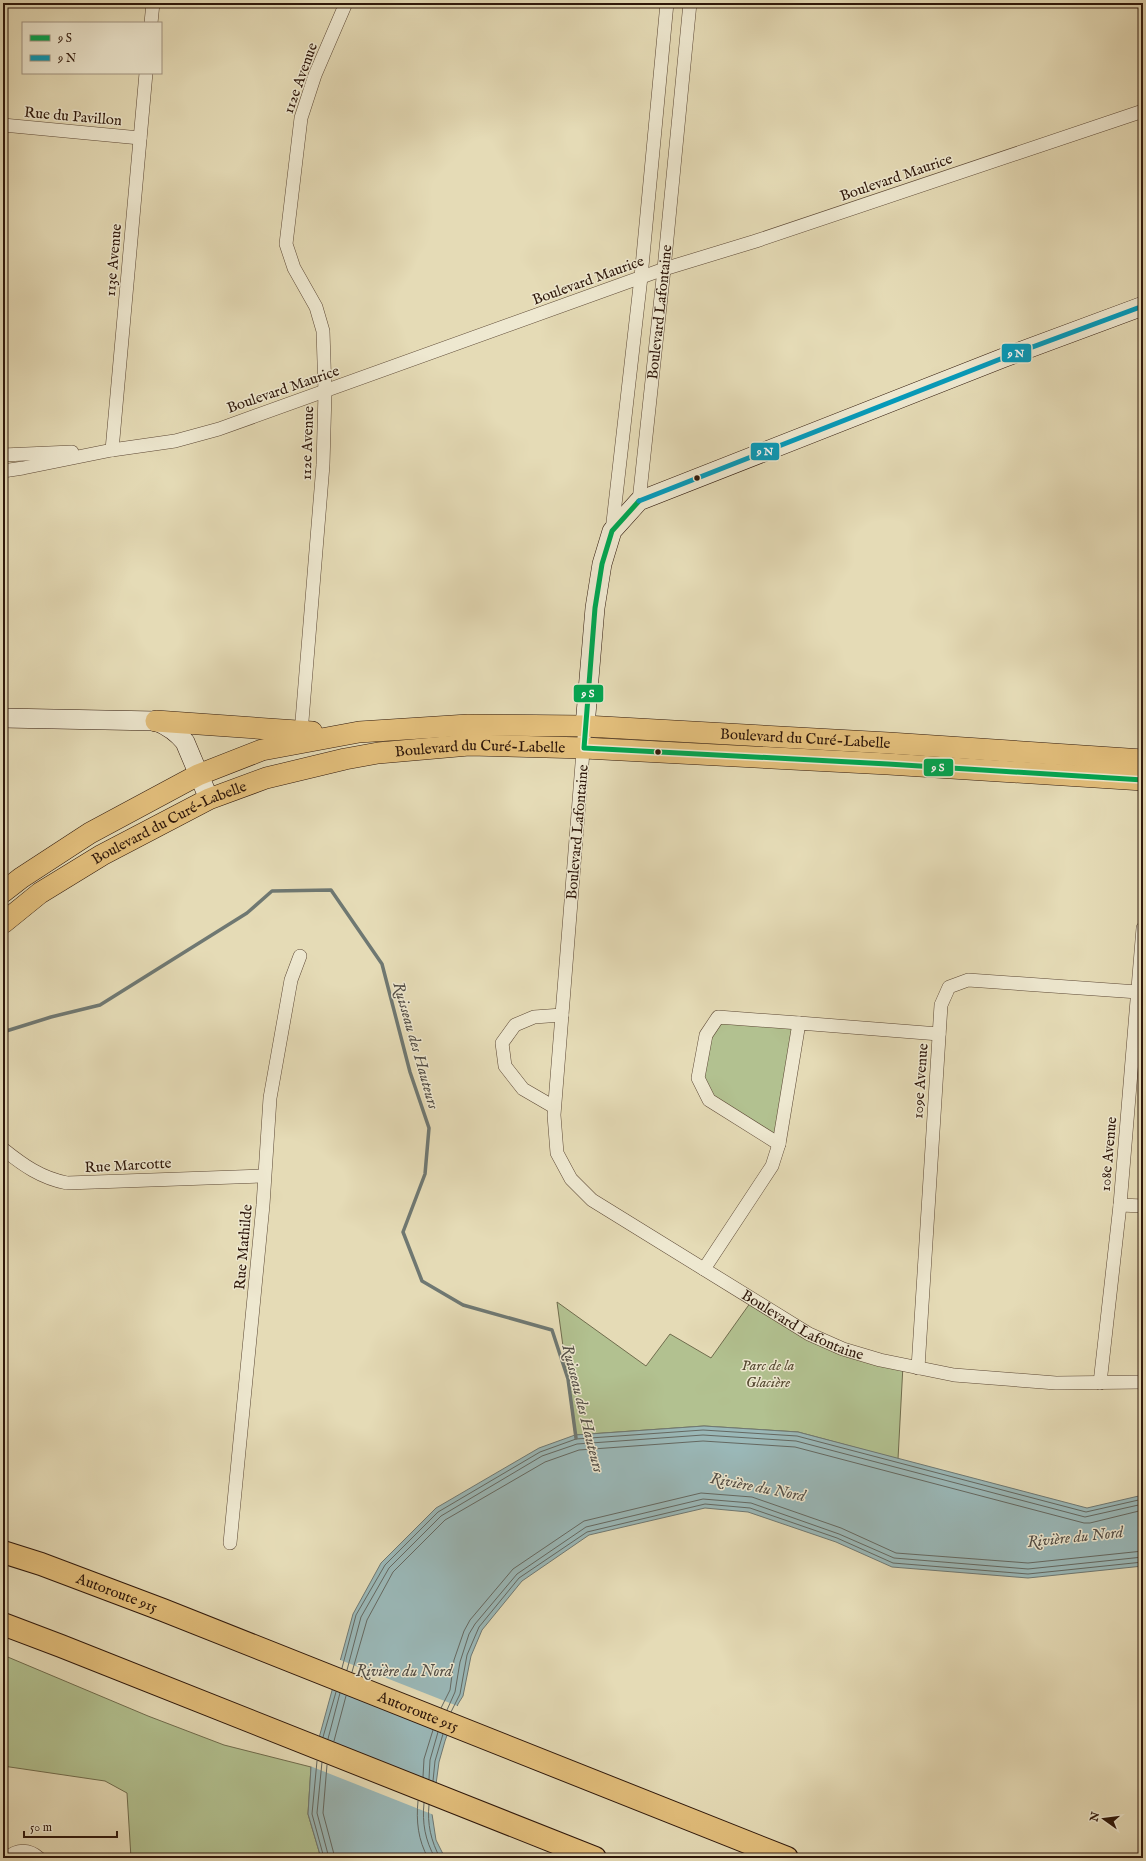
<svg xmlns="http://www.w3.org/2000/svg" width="1146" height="1861" viewBox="0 0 1146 1861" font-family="'IM FELL English',serif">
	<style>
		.green { fill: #b2c190; stroke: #706c4d }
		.water { fill: #9ab8b8; stroke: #6f7872 }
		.pier { fill: #e5dbb6 }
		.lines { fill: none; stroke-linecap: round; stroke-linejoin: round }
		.shore { stroke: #646861; stroke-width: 1 }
		.stream { stroke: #6f7872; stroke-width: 3.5 }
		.street-casing { stroke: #5c4835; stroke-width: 14 }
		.secondary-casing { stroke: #2e170a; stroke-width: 20 }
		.primary-casing { stroke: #2e170a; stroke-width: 22 }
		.highway-casing { stroke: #2e170a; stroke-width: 24 }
		.street { stroke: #eee8d0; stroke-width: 13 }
		.secondary { stroke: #eee8d0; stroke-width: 19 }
		.primary { stroke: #e2be7b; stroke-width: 21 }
		.highway { stroke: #e2be7b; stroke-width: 22 }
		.bus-1-casing { stroke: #eee8d0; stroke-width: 8 }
		.bus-2-casing { stroke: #eee8d0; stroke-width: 8 }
		.bus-1 { stroke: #00a651; stroke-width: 5 }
		.bus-2 { stroke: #059aba; stroke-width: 5 }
		.bus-dot { fill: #2e170a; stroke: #eee8d0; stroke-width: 1.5 }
		.labels { text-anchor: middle; stroke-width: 3; stroke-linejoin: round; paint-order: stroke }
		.street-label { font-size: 15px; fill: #2e170a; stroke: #eee8d0 }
		.park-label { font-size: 15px; font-style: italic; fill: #564a32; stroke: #eee8d0 }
		.water-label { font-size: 16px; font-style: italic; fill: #544f47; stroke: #eee8d0 }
		.line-badge { stroke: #eee8d0; stroke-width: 1.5 }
		.badge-label { font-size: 11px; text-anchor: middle; font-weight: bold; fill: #fff }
	</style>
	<rect width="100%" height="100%" fill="#e5dbb6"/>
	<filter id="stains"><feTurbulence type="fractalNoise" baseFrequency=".005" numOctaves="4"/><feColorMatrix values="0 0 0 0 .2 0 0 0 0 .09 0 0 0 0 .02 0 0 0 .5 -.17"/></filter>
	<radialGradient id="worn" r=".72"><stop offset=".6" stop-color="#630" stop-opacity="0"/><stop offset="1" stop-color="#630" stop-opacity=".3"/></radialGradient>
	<!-- green -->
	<path class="green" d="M718,1017L799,1023L779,1144L709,1100L698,1078Z
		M753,1299L809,1334L903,1365L898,1459L798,1432L704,1426L575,1435L557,1302L646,1366L670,1334L711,1358Z
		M3,1655L148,1716L224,1745L311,1767L308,1814L321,1858H217L211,1856L209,1858H131L127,1793L105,1781L3,1766Z"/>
	<!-- water -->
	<path class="water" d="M704,1426L798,1432L1087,1508L1143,1495V1566L1028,1578L892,1567L836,1542L748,1512L705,1508L589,1535L522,1581L482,1630L471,1656L463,1696L458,1704L445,1741L439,1762L432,1814L436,1840L445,1858H321L308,1814L311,1767L353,1614L381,1563L436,1508L539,1448L575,1435Z"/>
	<!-- pier -->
	<path class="pier" d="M338,1659L460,1707L449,1734L331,1687Z
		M317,1737L435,1801L434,1815L310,1766Z"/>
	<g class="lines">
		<!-- shore -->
		<path class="shore" d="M342,1668L356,1615L385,1565L438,1512L540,1452L576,1439L703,1430L797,1436L1086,1512L1143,1499
			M347,1670L361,1617L389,1568L441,1516L542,1456L577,1444L703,1435L796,1441L1085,1517L1143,1504
			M352,1672L367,1620L393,1572L445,1520L545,1462L579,1450L703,1441L795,1447L1084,1523H1090L1143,1510
			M441,1708L450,1690L454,1660L464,1631L470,1620L513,1569L584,1521L701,1493L752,1497L841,1528L896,1553L1028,1563L1143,1551
			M447,1710L455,1692L460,1662L469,1634L475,1624L517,1574L586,1527L703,1499L751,1503L839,1534L894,1558L1028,1569L1143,1557
			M451,1712L460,1694L467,1655L479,1627L519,1578L587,1532L705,1504L750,1508L837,1538L893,1563L1028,1574L1143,1562
			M323,1737L336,1692
			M328,1739L340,1693
			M334,1741L346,1696
			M317,1761L312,1814L324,1858
			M322,1762L317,1813L329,1858
			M327,1765L323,1813L335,1858
			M423,1777L424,1759L433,1730
			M429,1779L430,1760L438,1732
			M433,1781L435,1761L443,1734
			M418,1801C416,1821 418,1840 428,1858
			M424,1803C422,1823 425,1840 435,1858
			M429,1805C427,1824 431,1841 440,1858"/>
		<!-- stream -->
		<path class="stream" d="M3,1032L51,1017L100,1005L247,913L272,891L331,890L382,964L410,1072L429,1128L425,1174L403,1232L422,1281L463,1305L552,1330L568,1379L576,1438"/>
		<defs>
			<g id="street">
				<path d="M151,23L153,3"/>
				<path d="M3,125L140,138"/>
				<path d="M112,450L146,73"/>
				<path d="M3,455L72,452"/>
				<path d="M3,471L23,468L112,450L175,441L219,429L664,269L756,241L1143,111"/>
				<path id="s1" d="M639,501L664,269L690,3"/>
				<path d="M612,531L641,277L667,3"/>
				<path id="s2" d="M585,726L554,1115L557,1153L571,1179L592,1200L809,1334L843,1349L880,1360L954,1375L1056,1383L1143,1382"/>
				<path d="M301,733L323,465L325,392L323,331L316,307L294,268L286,244L301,118L315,75L346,3"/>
				<path d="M554,1107L523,1089L505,1066L502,1043L515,1025L534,1017L562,1015"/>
				<path d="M779,1144L709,1100L698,1078L706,1035L718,1017L799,1023"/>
				<path d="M3,1149C23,1165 41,1178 67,1183L264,1176"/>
				<path d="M1120,1205L1143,1206"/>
				<path d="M704,1269L772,1166L779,1144L799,1023L939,1034"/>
				<path d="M918,1368L941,1005L949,987L968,980L1138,992"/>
				<path d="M1100,1383L1120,1205L1143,928"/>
				<path d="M230,1543L263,1205L270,1098L291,980L300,956"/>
				<path d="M7,1858C17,1849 29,1849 39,1858"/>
			</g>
			<path id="secondary" d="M3,718L156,721C168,726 177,732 185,742L209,799
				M585,726L595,608L602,564L612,531L639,501L1003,358L1143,306"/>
			<g id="primary">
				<path d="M156,721L312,732"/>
				<path id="s3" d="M3,892L21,878L90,833L198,775L262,750L359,732L468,725L585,726L889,743L1143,760"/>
				<path id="s4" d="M3,923L40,893L102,855L209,799L266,778L345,759L378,753L469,745L584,748L888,764L1143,780"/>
			</g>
			<g id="highway">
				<path id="s5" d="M3,1552L41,1564L163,1610L787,1858"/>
				<path d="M3,1624L61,1646L595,1858"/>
			</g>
		</defs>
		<!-- street casing -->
		<use href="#street" class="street-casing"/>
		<!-- secondary casing -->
		<use href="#secondary" class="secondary-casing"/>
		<!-- primary casing -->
		<use href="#primary" class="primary-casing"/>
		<!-- highway casing -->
		<use href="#highway" class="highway-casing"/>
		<!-- street -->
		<use href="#street" class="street"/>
		<!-- secondary -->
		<use href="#secondary" class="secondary"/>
		<!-- primary -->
		<use href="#primary" class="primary"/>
		<!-- highway -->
		<use href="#highway" class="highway"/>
		<defs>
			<path id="bus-1" d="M639,501L612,531L602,564L595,608L584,748L888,764L1143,780"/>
			<path id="bus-2" d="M639,501L1003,358L1143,306"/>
		</defs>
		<!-- bus-1 casing -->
		<use href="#bus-1" class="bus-1-casing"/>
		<!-- bus-2 casing -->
		<use href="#bus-2" class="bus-2-casing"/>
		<!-- bus-1 -->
		<use href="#bus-1" class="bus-1"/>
		<!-- bus-2 -->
		<use href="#bus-2" class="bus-2"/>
	</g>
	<!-- markers -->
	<g class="bus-dot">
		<circle cx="697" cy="478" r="3.5"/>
		<circle cx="658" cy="752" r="3.5"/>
	</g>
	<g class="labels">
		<!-- street labels -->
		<g class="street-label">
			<text transform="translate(300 78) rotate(-70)" y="5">112e Avenue</text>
			<text transform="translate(73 116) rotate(5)" y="5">Rue du Pavillon</text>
			<text transform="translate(896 177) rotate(-19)" y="5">Boulevard Maurice</text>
			<text transform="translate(113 260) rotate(-85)" y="5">113e Avenue</text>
			<text transform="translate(588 280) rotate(-20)" y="5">Boulevard Maurice</text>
			<text dy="5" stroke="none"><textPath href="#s1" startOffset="190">Boulevard Lafontaine</textPath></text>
			<text transform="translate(283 389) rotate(-19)" y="5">Boulevard Maurice</text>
			<text transform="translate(307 443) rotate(-88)" y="5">112e Avenue</text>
			<text dy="5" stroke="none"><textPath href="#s3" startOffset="842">Boulevard du Curé-Labelle</textPath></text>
			<text dy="5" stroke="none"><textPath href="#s4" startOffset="519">Boulevard du Curé-Labelle</textPath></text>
			<text dy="5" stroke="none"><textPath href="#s4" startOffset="195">Boulevard du Curé-Labelle</textPath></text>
			<text transform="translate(577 832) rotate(-85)" y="5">Boulevard Lafontaine</text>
			<text transform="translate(920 1081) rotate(-86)" y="5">109e Avenue</text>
			<text transform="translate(1108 1154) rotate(-85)" y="5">108e Avenue</text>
			<text transform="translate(128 1165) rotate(-3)" y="5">Rue Marcotte</text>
			<text transform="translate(243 1247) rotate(-85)" y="5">Rue Mathilde</text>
			<text dy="5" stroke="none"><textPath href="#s2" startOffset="733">Boulevard Lafontaine</textPath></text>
			<text dy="5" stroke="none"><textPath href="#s5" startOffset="121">Autoroute 915</textPath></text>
			<text dy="5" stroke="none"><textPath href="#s5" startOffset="445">Autoroute 915</textPath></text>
		</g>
		<!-- park labels -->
		<g class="park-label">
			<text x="768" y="1370">Parc de la<tspan x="768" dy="17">Glacière</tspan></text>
		</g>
		<!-- water labels -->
		<g class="water-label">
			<text transform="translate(417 1045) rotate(74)" y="6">Ruisseau des Hauteurs</text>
			<text transform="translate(584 1408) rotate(76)" y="6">Ruisseau des Hauteurs</text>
			<text transform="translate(758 1486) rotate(11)" y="6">Rivière du Nord</text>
			<text transform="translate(1075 1536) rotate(-6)" y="6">Rivière du Nord</text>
			<text x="404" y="1676">Rivière du Nord</text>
		</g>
	</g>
	<g class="line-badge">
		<rect x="1001" y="343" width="31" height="20" rx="4" fill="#059aba"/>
		<rect x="750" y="442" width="30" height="19" rx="4" fill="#059aba"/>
		<rect x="573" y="684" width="31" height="19" rx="4" fill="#00a651"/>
		<rect x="923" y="758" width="31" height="19" rx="4" fill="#00a651"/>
	</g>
	<g class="badge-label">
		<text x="1016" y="357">9 N</text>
		<text x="765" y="455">9 N</text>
		<text x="588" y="697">9 S</text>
		<text x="938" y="771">9 S</text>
	</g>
	<!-- margin -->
	<rect width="1146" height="1861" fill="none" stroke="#e5dbb6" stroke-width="16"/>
	<rect x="4" y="4" width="1138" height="1853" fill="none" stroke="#2e170a" stroke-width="2"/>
	<rect x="8" y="8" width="1130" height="1845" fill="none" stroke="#2e170a"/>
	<!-- legend -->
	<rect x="22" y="22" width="140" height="52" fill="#eee8d0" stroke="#a19481"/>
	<rect x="30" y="35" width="20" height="6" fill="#00a651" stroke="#a19481"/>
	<text x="58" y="42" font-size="12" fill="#2e170a">9 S</text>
	<rect x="30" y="55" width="20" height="6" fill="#059aba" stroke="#a19481"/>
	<text x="58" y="62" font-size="12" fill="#2e170a">9 N</text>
	<!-- north arrow -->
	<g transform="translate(1104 1819) rotate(284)" stroke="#eee8d0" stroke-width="3" paint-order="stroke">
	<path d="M0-3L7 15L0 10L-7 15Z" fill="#2e170a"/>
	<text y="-6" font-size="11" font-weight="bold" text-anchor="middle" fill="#2e170a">N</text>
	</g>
	<!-- scale -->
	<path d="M24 1831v6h93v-6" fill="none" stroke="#2e170a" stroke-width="2"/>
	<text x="30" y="1831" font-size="12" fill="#2e170a" stroke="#eee8d0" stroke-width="3" paint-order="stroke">50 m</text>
	<rect width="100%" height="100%" filter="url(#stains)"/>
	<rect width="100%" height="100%" fill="url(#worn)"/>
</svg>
